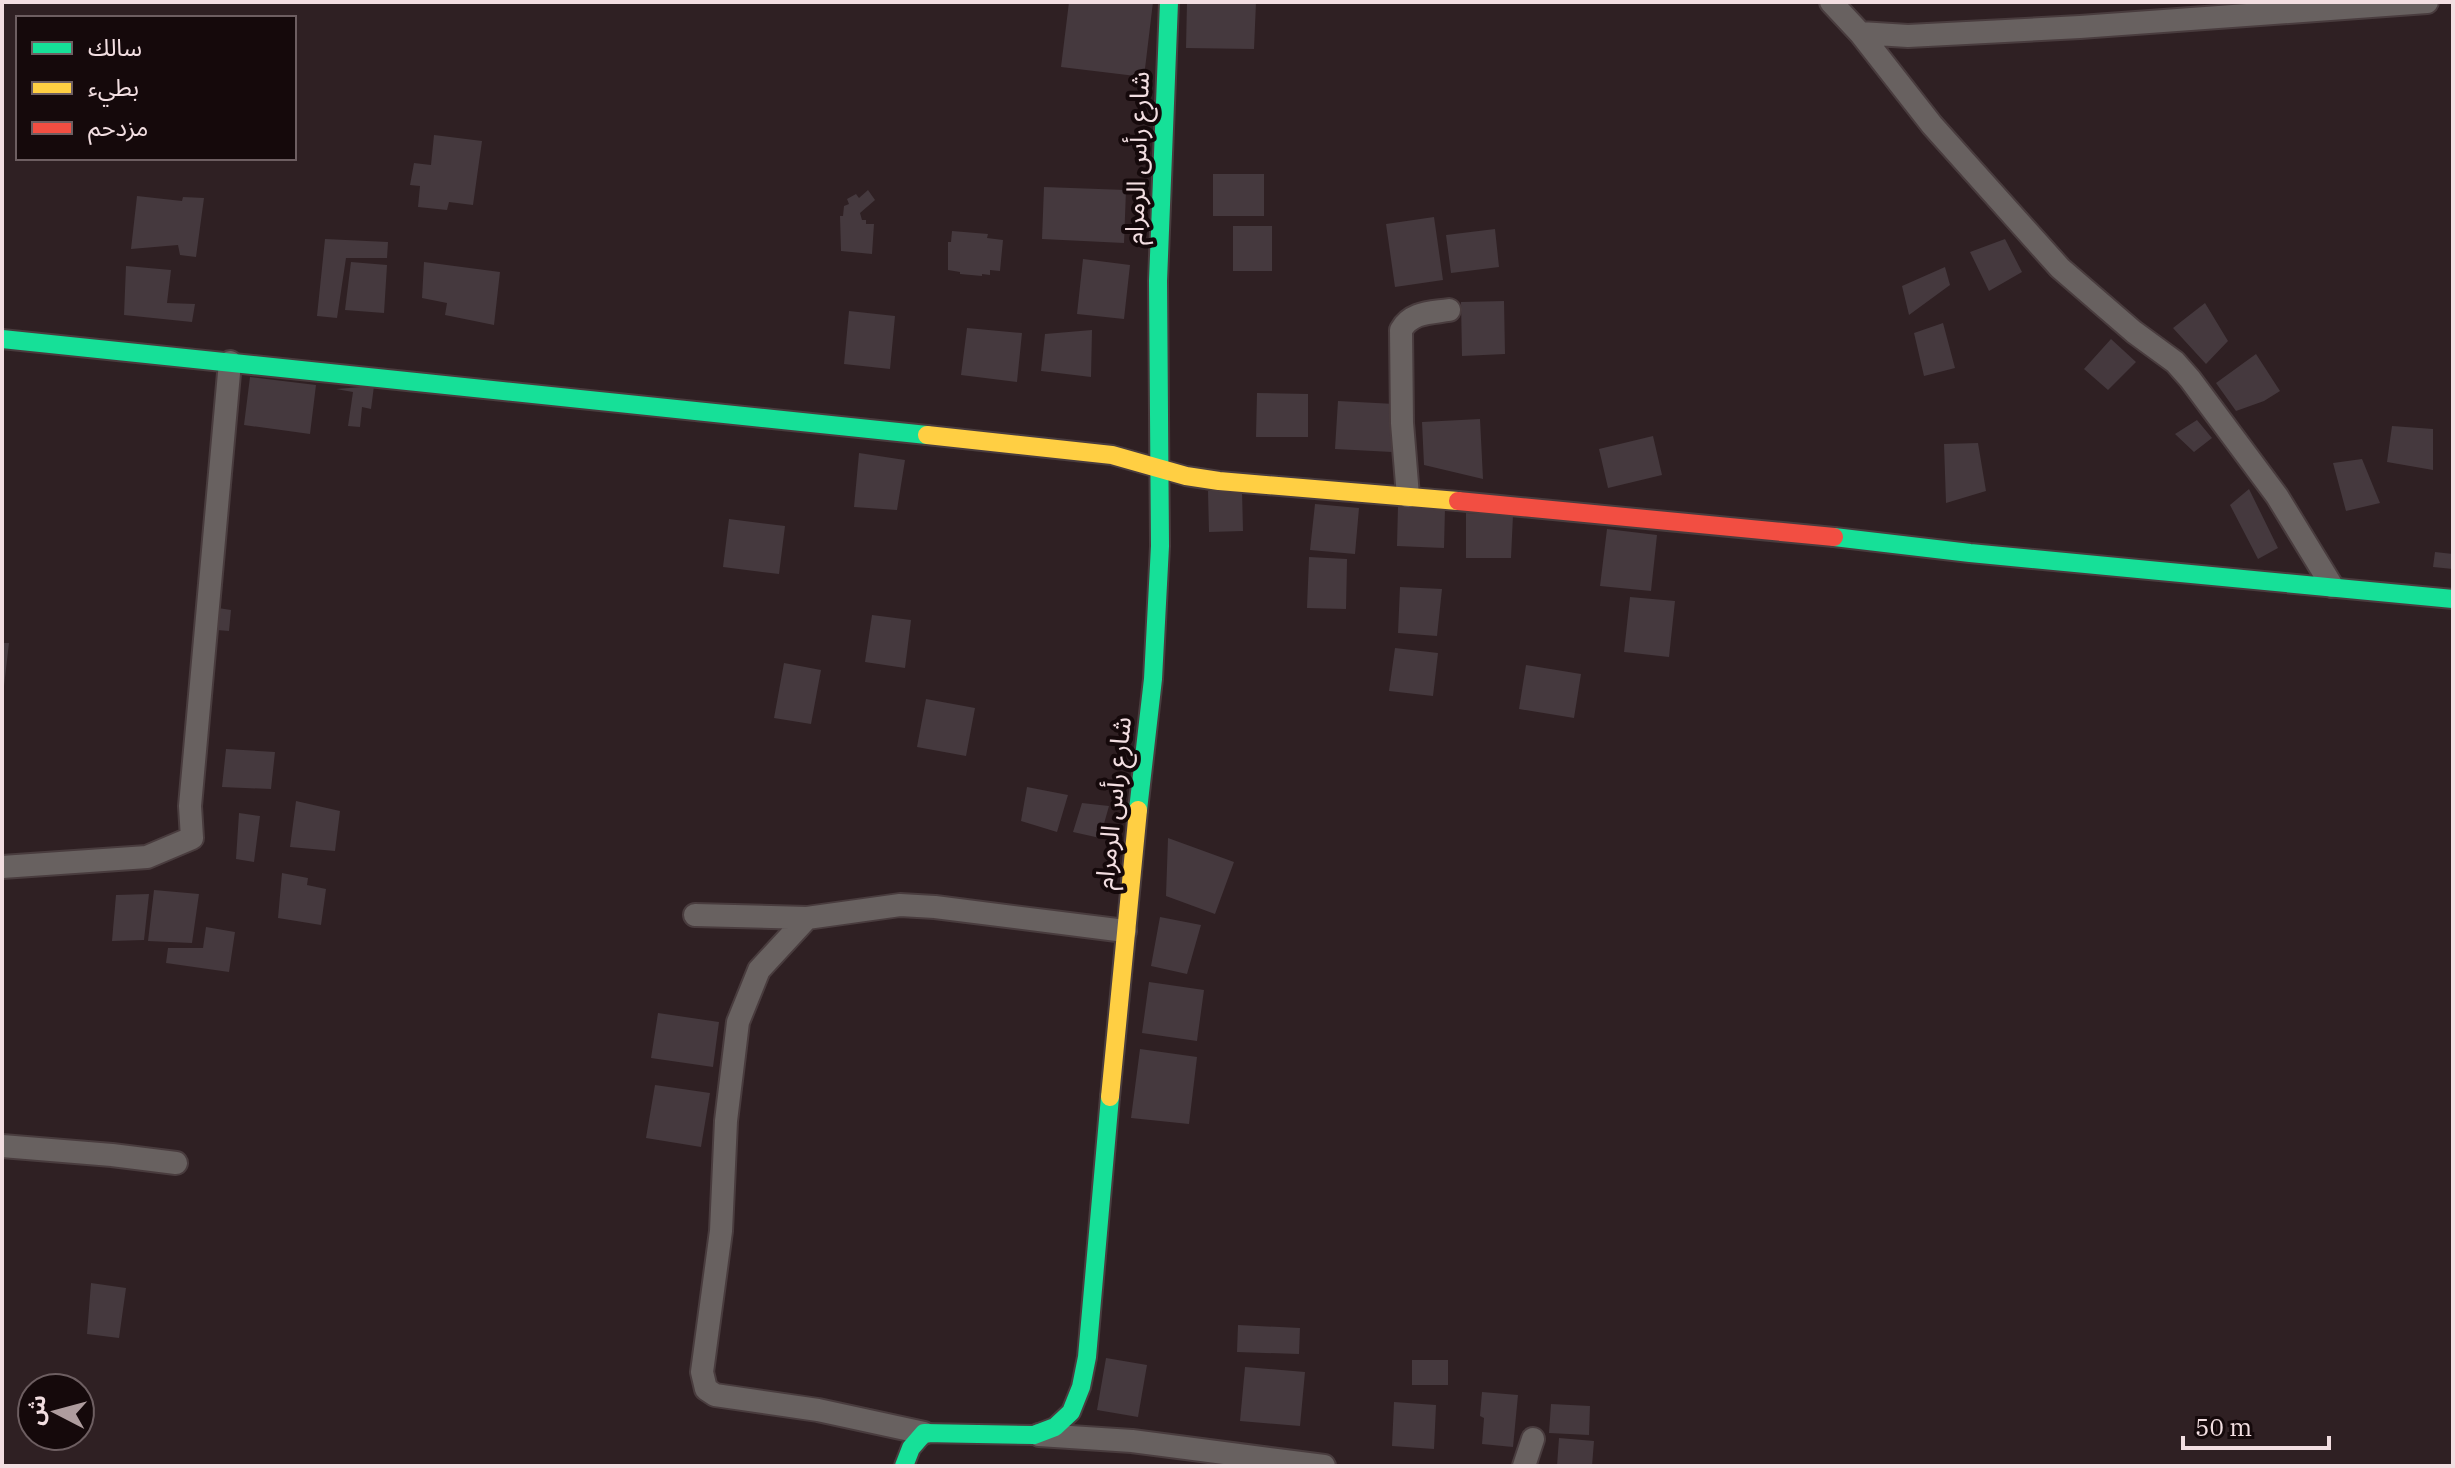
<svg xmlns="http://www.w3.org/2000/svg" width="2455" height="1468" viewBox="0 0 2455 1468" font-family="'IBM Plex Serif','Noto Sans Arabic',serif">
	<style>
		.building { fill: #45393e }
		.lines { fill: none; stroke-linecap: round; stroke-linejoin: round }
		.street-casing { stroke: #493c3e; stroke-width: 26 }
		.fast-casing { stroke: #493c3e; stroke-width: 22 }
		.slow-casing { stroke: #493c3e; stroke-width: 22 }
		.jam-casing { stroke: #493c3e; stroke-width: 22 }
		.street { stroke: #686160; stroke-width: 22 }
		.fast { stroke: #16e098; stroke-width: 18 }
		.slow { stroke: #ffcf43; stroke-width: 18 }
		.jam { stroke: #f24e42; stroke-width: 18 }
		.labels { text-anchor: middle; stroke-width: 8; stroke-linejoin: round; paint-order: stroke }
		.street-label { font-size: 26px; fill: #f2dee1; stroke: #15090b }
	</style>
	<rect width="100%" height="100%" fill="#2f2023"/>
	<!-- building -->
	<path class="building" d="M1069,2H1153L1144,77L1061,67Z
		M1187,2H1256L1254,49L1186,48Z
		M434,135L482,141L473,205L449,202L447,210L418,207L420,186L410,185L414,163L431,165Z
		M1213,174H1264V216H1213Z
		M1044,187L1126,190L1124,243L1042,239Z
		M868,190L875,200L860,213L862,220H866V224H874L872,254L841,251L840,216H843L844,206L849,204L847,199L856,194L859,198Z
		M137,196L182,201L183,197L204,198L196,257L180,255L178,245L131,249Z
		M1434,217L1443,280L1395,287L1386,224Z
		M1233,226H1272V271H1233Z
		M1495,229L1499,267L1451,273L1446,235Z
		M952,231L988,234L987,238L1003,240L1000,271L990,270V275L982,274V276L960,274V272L948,270V242H951Z
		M325,239L388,242L387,258H346L337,318L317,316Z
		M2005,239L2022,272L1989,291L1970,252Z
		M1083,259L1130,265L1124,319L1077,314Z
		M351,262L387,265L384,313L345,310Z
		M424,262L500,272L494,325L445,315L447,303L422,298Z
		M126,266L171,270L167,303L195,304L192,322L124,315Z
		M1945,267L1950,285L1909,315L1902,286Z
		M1504,301L1505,354L1462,356L1461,302Z
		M2205,303L2228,341L2206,364L2173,328Z
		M849,311L895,316L890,369L844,364Z
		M1943,323L1955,368L1924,376L1914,333Z
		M967,328L1022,333L1017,382L961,375Z
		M1092,330L1091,377L1041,371L1045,334Z
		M2111,339L2136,362L2108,390L2084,369Z
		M2256,354L2280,391L2264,401L2236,411L2216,383Z
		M250,377L316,385L310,434L244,425Z
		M374,386L371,409L362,407L360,427L348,426L353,392L336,389Z
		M1257,393L1308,394V437H1256Z
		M1338,401L1395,404L1392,452L1335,449Z
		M1480,419L1483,479L1424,465L1422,422Z
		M2197,420L2212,438L2194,452L2175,434Z
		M2392,426L2433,429V470L2387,462Z
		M1653,436L1662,475L1608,488L1599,449Z
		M1978,443L1986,491L1946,503L1944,444Z
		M859,453L905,460L897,510L854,507Z
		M2362,459L2380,503L2346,511L2333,463Z
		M2249,489L2278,548L2258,559L2230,505Z
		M1242,490L1243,531L1209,532L1208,491Z
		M1315,504L1359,508L1355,554L1310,550Z
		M1398,506L1445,508L1444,548L1397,546Z
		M1466,513L1513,515L1511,558H1466Z
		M729,519L785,526L779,574L723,567Z
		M1607,529L1657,535L1651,591L1600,586Z
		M2435,552L2453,554V569L2433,567Z
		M1309,557L1347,559L1346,609L1307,608Z
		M1400,587L1442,589L1437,636L1398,633Z
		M1630,597L1675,601L1669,657L1624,652Z
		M218,608L231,610L229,631L217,630Z
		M872,615L911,620L905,668L865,662Z
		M2,643H9L4,686H2Z
		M1395,648L1438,653L1433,696L1389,691Z
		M784,663L821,670L811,724L774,718Z
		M1526,665L1581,674L1574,718L1519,709Z
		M926,699L975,708L966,756L917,747Z
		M226,749L275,752L271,789L222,787Z
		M1027,787L1068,795L1057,832L1021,821Z
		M296,801L340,811L335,851L290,847Z
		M1082,803L1109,806L1100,838L1073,832Z
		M239,813L260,816L254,862L236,859Z
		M1168,838L1234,862L1215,914L1166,896Z
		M282,873L308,878L307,885L326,889L321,925L278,918Z
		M154,890L199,894L192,943L148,941Z
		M149,894L144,940L112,941L116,895Z
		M1160,917L1201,925L1187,974L1151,966Z
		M206,927L235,932L229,972L166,963L168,948H203Z
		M1149,982L1204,990L1197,1041L1142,1033Z
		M658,1013L719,1022L713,1067L651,1058Z
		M1140,1049L1197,1057L1189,1124L1131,1118Z
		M655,1085L710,1093L701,1147L646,1138Z
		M91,1283L126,1288L119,1338L87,1334Z
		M1238,1325L1300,1328L1299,1354L1237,1352Z
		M1106,1358L1147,1365L1138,1417L1097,1410Z
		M1412,1360H1448V1385H1412Z
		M1245,1367L1305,1372L1300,1426L1240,1421Z
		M1482,1392L1518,1395L1513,1447L1482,1444L1484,1418L1480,1416Z
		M1394,1402L1436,1405L1434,1449L1392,1446Z
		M1551,1404L1590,1406L1589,1435L1549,1433Z
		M1559,1438L1594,1441L1592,1466H1557Z"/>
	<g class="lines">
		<defs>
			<path id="street" d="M1831,2L1860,33L1908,36L2080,27L2427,2
				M1860,33L1932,125L2060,268L2134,332L2175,362L2190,379L2277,496L2332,586
				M1408,496L1402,423L1401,330C1411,312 1430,313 1449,310
				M2,867L147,857L192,838L190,806L230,362
				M695,915L807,918L900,905L935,907L1125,931
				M807,918L759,970L738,1022L726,1121L721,1231L702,1372L706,1389L715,1395L818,1410L924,1433
				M2,1146L112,1155L176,1163
				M1039,1435L1132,1441L1324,1466
				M1524,1466L1533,1439"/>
			<path id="fast" d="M2,339L927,435
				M1834,537L1970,553L2453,599
				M1138,810L1153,679L1160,546L1158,281L1169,2
				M904,1466L911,1448L924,1433L1034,1435L1055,1427L1071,1412L1081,1387L1087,1357L1110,1097"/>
			<path id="slow" d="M927,435L1112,455L1186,476L1219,481L1458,501
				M1110,1097L1138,810"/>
			<path id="jam" d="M1458,501L1834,537"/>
		</defs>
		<!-- street casing -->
		<use href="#street" class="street-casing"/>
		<!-- fast casing -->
		<use href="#fast" class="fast-casing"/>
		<!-- slow casing -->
		<use href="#slow" class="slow-casing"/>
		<!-- jam casing -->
		<use href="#jam" class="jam-casing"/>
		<!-- street -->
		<use href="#street" class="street"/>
		<!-- fast -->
		<use href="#fast" class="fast"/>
		<!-- slow -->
		<use href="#slow" class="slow"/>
		<!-- jam -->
		<use href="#jam" class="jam"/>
	</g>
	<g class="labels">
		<!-- street labels -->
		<g class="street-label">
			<text transform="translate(1137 158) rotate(-88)" y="9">شارع رأس الرمرام</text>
			<text transform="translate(1113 803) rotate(-84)" y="9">شارع رأس الرمرام</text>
		</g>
	</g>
	<!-- border -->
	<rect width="2455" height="1468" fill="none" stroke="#f2dee1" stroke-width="8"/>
	<!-- legend -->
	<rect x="16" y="16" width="280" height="144" fill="#15090b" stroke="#6d5e61" stroke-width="2"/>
	<rect x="32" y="42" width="40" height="12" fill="#16e098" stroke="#6d5e61" stroke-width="2"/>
	<text x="88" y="56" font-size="24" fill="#f2dee1">سالك</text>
	<rect x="32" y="82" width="40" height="12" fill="#ffcf43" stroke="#6d5e61" stroke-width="2"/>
	<text x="88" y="96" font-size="24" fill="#f2dee1">بطيء</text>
	<rect x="32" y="122" width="40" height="12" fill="#f24e42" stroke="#6d5e61" stroke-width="2"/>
	<text x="88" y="136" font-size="24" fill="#f2dee1">مزدحم</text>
	<!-- north arrow -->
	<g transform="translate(56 1412) rotate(276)"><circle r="38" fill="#15090b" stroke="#6d5e61" stroke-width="2"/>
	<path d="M0-6L14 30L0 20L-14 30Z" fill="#ae9c9e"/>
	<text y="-12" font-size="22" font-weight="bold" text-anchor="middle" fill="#f2dee1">ش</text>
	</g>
	<!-- scale -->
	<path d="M2183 1436v12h146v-12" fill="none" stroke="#f2dee1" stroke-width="4"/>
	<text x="2195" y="1436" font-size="24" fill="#f2dee1" stroke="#15090b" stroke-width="6" paint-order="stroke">50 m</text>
</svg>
